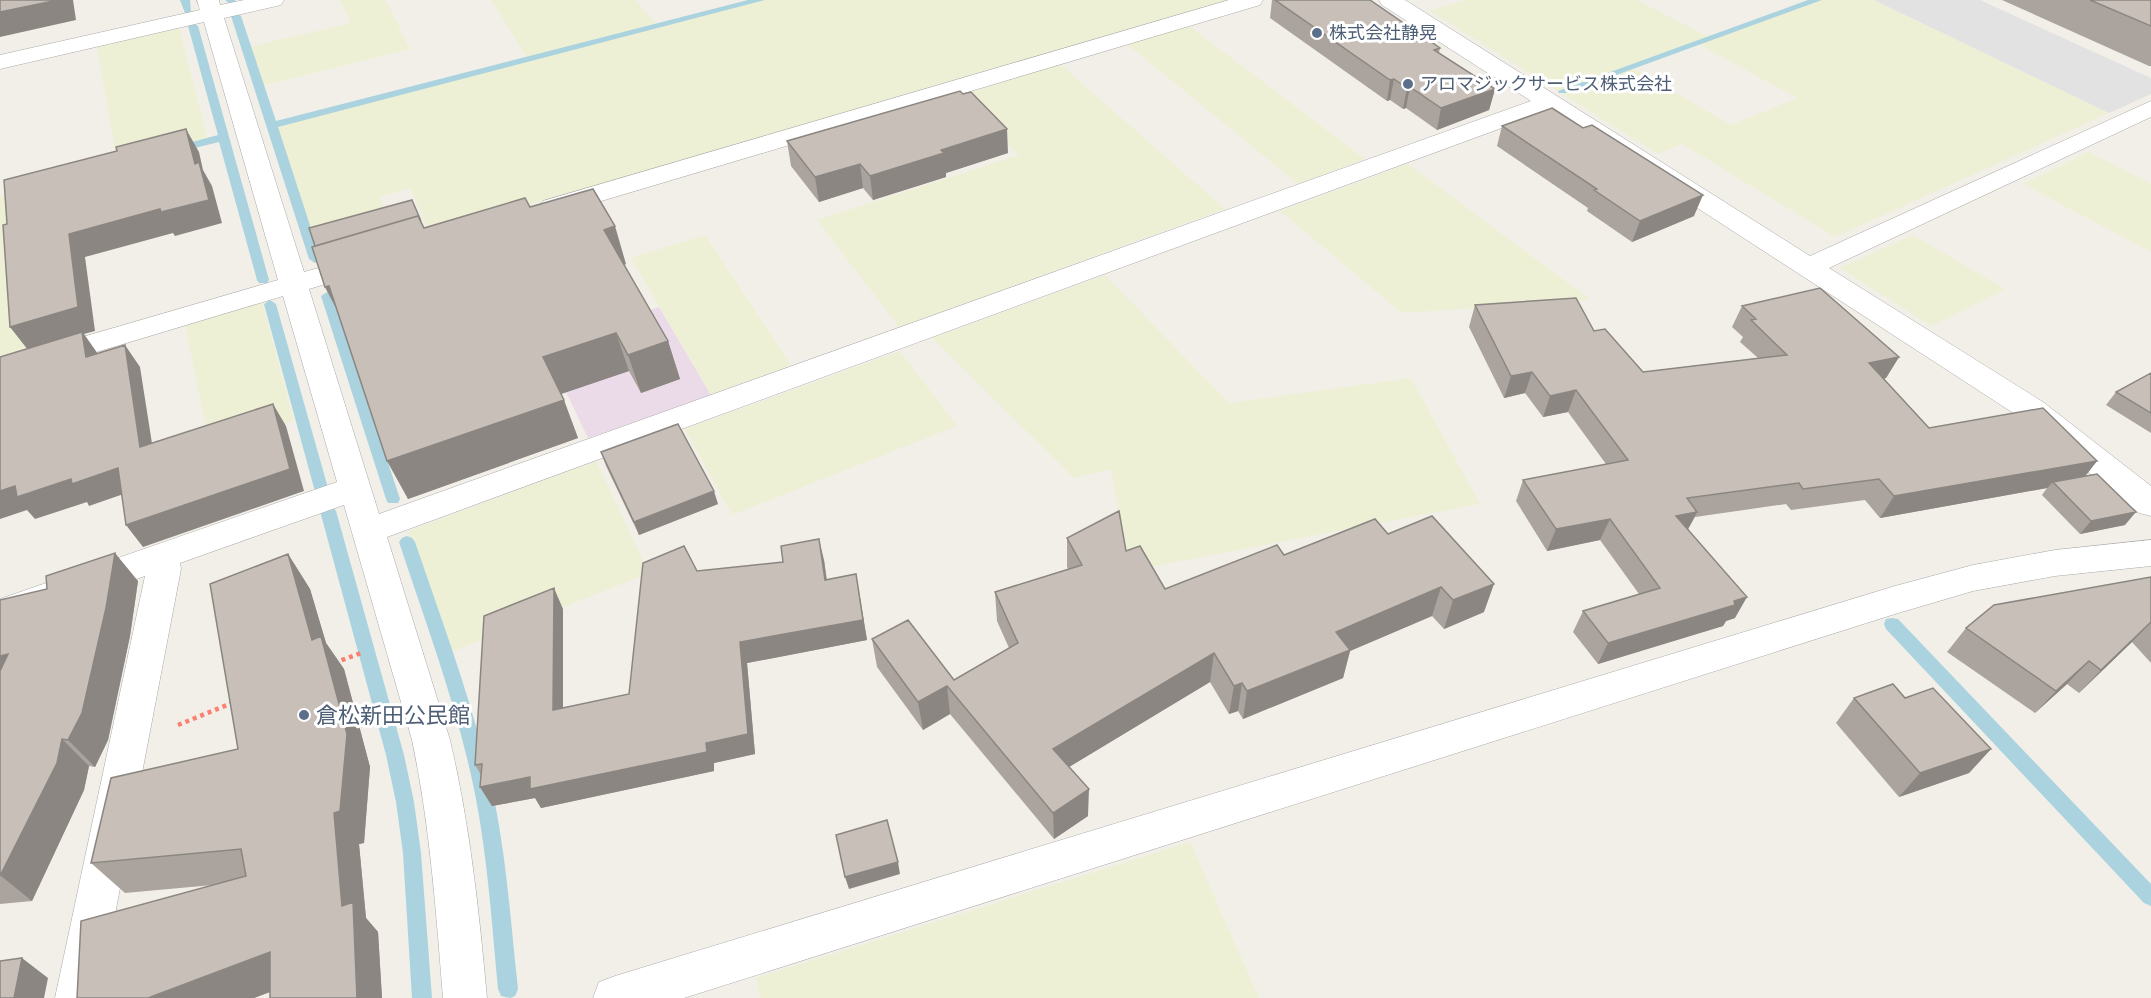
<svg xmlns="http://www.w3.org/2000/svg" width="2151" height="998" viewBox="0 0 2151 998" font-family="'Sofia Sans Condensed','Noto Sans JP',sans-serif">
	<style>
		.industrial { fill: #ebdbe8 }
		.farmland { fill: #eef0d5 }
		.parking { fill: #e2e2e2 }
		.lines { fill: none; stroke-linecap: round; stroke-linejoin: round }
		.stream { fill: #aad3df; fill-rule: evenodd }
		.minor-casing { stroke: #a9a9a9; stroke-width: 1 }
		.path { stroke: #fa8072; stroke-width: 4.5; stroke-dasharray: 4 4; stroke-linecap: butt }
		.minor { fill: #fff; fill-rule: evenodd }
		.wall { fill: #aba49e }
		.shaded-wall { fill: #8b8681 }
		.building { fill: #c7bfb8; stroke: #8b8681; stroke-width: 1.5 }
		.service-dot { fill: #5c6f8a; stroke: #fff; stroke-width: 2 }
		.labels { text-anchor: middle; stroke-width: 6; stroke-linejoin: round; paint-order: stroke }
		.far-service-label { font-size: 18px; fill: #4e5e75; stroke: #fff; text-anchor: start }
		.service-label { font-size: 22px; fill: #4e5e75; stroke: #fff; text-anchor: start }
	</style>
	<rect width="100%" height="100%" fill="#f2efe9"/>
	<!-- industrial -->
	<path class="industrial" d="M659,307L711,395L588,438L544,346Z"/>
	<!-- farmland -->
	<path class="farmland" d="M340,0H386L410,49L262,86L249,47L351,23Z
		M491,0H636L656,25L527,58Z
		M764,0H1228L430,234L410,188L380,197L398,244L352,230L312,241L275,126Z
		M1464,0H1637L1709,37L1558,91L1430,11Z
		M1821,0H1874L2109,113L1835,237L1682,144L1658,154L1562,94L1633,68L1731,125L1797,98L1699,44Z
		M1189,26L1365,159L1298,184L1127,44Z
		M179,28L208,140L117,163L97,47Z
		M1060,64L1225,209L899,327L817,220L1019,155L959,95Z
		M2089,152L2151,184V252L2023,184Z
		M1408,164L1591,300L1402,313L1280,211Z
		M12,193L24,354L0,361V196Z
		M705,235L791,365L711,395L631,258Z
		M1913,235L2005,289L1931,326L1840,268Z
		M1105,275L1229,403L1411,378L1480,504L1129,571L1111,469L1074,478L932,338Z
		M262,302L294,421L210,448L185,325Z
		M900,351L957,426L732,515L685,429Z
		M596,461L649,573L449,653L408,531Z
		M1190,842L1259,998H760L756,978Z"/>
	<!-- parking -->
	<path class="parking" d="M1874,0H1980L2151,78V94L2109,113Z"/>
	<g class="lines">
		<!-- stream -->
		<path class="stream" d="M180,0H190L191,13H185Z
			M225,0H235L236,2L231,5Z
			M748,0H765L278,127L321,259L315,263L309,259L231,16L236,13L241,16L276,121Z
			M1808,0H1822L1567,93H1559L1558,91Z
			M193,23L198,26L269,280L267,283H259L257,280L219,142L174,153L168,150L170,148L218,135L188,26Z
			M327,292L333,296L400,499L398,503H388L386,499L321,296Z
			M270,300L276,304L328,488L326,492H316L314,488L264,304Z
			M328,505L333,507L336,511L404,755L414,802L421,853L432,998H412L403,853L396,802L386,755L320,511L323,507Z
			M407,536L412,538L415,542C444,627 476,711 494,799C507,862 511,926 518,989L515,996L510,998L501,996L498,989C492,926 488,862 476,799C459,711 427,627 399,542L402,538Z
			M1892,618L1898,619L2151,884V906L2144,903L1886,629L1884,624L1886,619Z"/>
		<defs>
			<path id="minor" d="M197,0H219L220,5L244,0H284L281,5L224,18L304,272L365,255L375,257L379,263L375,269L309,289L379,514L1531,101L1382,5L1379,0H1405L1810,256L2151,101V117L1829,268L2043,402L2151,486V516L2139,513L2021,418L1548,111L387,537L450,740C470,825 479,911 487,998H443C436,911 430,825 412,740L344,505L180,563L181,569L99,998H55L145,576L0,627V599L337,482L283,296L0,381V361L278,280L204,22L0,69V55L200,10Z
				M1229,0H1263L1260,5L561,213L552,215L543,213L539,207L543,201Z
				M2151,540V566L2055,576L1973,591L1895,614L684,998H593L599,982L615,976L1895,586L1973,565L2055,550Z"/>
		</defs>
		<!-- minor casing -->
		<use href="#minor" class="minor-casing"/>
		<!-- path -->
		<path class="path" d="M334,663L361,653
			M178,725L232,703"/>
		<!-- minor -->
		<use href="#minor" class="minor"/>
	</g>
	<!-- wall -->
	<path class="wall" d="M1272,0H1370L1440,48L1439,53L1495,89L1489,110L1437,130L1406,108L1403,109L1390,100L1387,101L1270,18Z
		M2002,0H2151V66H2149Z
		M1502,126L1694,216L1632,242L1587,211L1588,208L1497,146Z
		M787,141L1008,153L946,173V177L873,200L863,188L819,202L791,166Z
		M530,207L626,264L624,265L668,341L680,379L641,393L629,371L561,394L578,438L408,499L337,310L325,287Z
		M1475,305L1594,331L1643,372L1758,358L1740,342L1743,337L1732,327L1742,306L1899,357L1886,378L1884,379L1929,428L2097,461L2085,476L2125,525L2080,534L2042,495L2047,488L1880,518L1865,500L1791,510L1786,504L1695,517L1688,529L1735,618L1726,621L1723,626L1598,664L1573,632L1583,611L1639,594L1600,540L1547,551L1516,501L1523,480L1606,464L1568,412L1543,417L1525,393L1504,398L1469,327Z
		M2151,373V433L2106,405L2116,392Z
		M601,452L718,504L639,535L606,466Z
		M1388,534L1484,612L1444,629L1432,616L1350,651L1343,678L1243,719L1238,711L1229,714L1210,682L1069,767L1088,816L1054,839L950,714L923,730L877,667L872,639L954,680L1009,648L997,621L995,592L1068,569L1067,567V538L1126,551L1165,589L1284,555Z
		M288,554L310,589L326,643L344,669L370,767L364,843L359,844L366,918L378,932L382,998H270V992L254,998L213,885L125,893L91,863L238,749Z
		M824,560L827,580L856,574L867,640L747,663L755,754L714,763V771L541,808L535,798L492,806L480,787L481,775L475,765L563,609V708L629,694L697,571Z
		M2151,577V663L2132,642L2079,693L2067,684L2035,713L1947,652L1966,628Z
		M138,581L130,636L108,740L95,767L89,766L84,790L32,901L0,904V600Z
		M1854,698H1905L1991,749L1969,773L1899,797L1836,723Z"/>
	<!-- shaded-wall -->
	<path class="shaded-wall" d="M58,0H73L76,20L0,37V12Z
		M1394,79L1390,100L1387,101L1390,80Z
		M1410,87L1406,108L1403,109L1407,88Z
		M1495,89L1489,110L1437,130L1441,108Z
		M186,129L199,152L203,170L212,186L222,223L175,236L173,233L85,257L95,331L84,334L98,354L101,379L28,350L10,327L69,234L195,164Z
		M1007,129L1008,153L946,173V177L873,200L870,176L941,150Z
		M860,164L863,188L819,202L815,177Z
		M1703,195L1694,216L1632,242L1640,221Z
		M615,226L626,264L615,268L604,230Z
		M329,286L345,325L325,287Z
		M616,333L629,371L558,395L543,357Z
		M668,341L680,379L641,393L628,355Z
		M125,345L140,367L156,469L140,447Z
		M1899,357L1886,378L1857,384L1869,363Z
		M1532,372L1525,393L1504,398L1511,376Z
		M1576,390L1568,412L1543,417L1550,396Z
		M564,400L578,438L408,499L387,461Z
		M273,404L286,426L304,491L143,547L126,525Z
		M2097,461L2080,483L2053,482L2047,488L1880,518L1894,496Z
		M118,468L135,490L89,506L87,502L35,519L27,510L0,519V491L15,486L71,479Z
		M714,491L718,504L639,535L634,522Z
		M1697,512L1686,533L1676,516Z
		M2136,512L2125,525L2080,534L2091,521Z
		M1610,519L1600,540L1547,551L1556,529Z
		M819,539L824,560L829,601L825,580Z
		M115,553L138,581L130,636L108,740L95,767L68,740Z
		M288,554L310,589L326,643L344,669L370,767L364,843L359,844L366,918L378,932L382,998H357L342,906L334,813L312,640Z
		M856,574L867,640L747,663L755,754L714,763V771L541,808L535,798L492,806L480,787L706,743L740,642Z
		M1494,584L1484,612L1444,629L1453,600Z
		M1441,587L1432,616L1350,651L1343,678L1243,719L1247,691L1336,632Z
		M554,588L563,609V730L553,710Z
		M1747,597L1735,618L1726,621L1723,626L1598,664L1608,643Z
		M2151,622L2132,642L2079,693L2101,670Z
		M0,653L8,654L0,678Z
		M1214,653L1210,682L1054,776L1053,749Z
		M2089,661L2067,684L2035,713L2056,691Z
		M1242,683L1238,711L1229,714L1234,686Z
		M947,686L950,714L923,730L918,702Z
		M62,739L89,766L84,790L32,901L1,876Z
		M1991,749L1969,773L1899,797L1920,773Z
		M1089,789L1088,816L1054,839L1053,813Z
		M898,862L900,874L849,889L845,877Z
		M270,952L299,981L254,998H148Z
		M22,958L48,978L44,998H14Z"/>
	<!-- building -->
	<path class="building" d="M0,0H58L0,12Z
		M1275,0H1370L1440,48L1434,50L1495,89L1441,108L1410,87L1407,88L1394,79L1390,80Z
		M2090,0H2151V26Z
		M960,91L963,94L971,92L1007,129L941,150L944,153L870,176L860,164L815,177L787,141Z
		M1552,108L1583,128L1592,125L1703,195L1640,221L1594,190L1597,189L1502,126Z
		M186,129L195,164L199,162L209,200L161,212L160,209L69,234L78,307L10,327L3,225L7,224L4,180L117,151L116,147Z
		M593,189L615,226L604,230L668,341L628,355L616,333L543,357L564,400L387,461L329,286L325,287L312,247L418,216L424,228L525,198L530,207Z
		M412,200L421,221L418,216L315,246L309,228Z
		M1820,288L1899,357L1869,363L1929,428L2043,408L2097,461L1894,496L1879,479L1803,489L1799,483L1687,498L1697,512L1676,516L1747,597L1734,601L1735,605L1608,643L1583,611L1660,588L1610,519L1556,529L1523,480L1628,460L1576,390L1550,396L1532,372L1511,376L1475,305L1576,298L1594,331L1605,329L1643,372L1787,355L1751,320L1756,319L1742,306Z
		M82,332L86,357L125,345L140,447L273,404L290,469L126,525L118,468L72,484L71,479L17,497L15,486L0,491V357Z
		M2151,373V413L2116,392Z
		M678,424L714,491L634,522L601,452Z
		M2097,474L2136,512L2091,521L2053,482Z
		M1119,511L1126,551L1140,546L1165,589L1277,545L1284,555L1375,519L1388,534L1432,516L1494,584L1453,600L1441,587L1336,632L1350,650L1247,691L1242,683L1234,686L1214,653L1053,749L1089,789L1053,813L947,686L918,702L872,639L908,620L954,680L1018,643L995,592L1082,565L1067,538Z
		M819,539L825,580L856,574L863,620L740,642L748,734L706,743L707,752L530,789V777L480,787L482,764L475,765L484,616L554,588L553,710L629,694L643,563L684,546L697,571L783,562L781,546Z
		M115,553L106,608L82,713L68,740L62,739L57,763L0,876V671L8,654L0,656V600L47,589L46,576Z
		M288,554L312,640L321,636L347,734L340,811L334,813L342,906L353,902L357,998H270V952L148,998H77L81,921L246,876L241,849L91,863L111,778L238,749L210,584Z
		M2151,577V622L2101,670L2089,661L2056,691L1966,628L1994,605Z
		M1893,684L1905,698L1933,688L1991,749L1920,773L1854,698Z
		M887,820L898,862L845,877L836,835Z
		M22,958L14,998H0V961Z"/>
	<!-- markers -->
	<g class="service-dot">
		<circle cx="1317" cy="33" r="6"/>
		<circle cx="1408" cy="84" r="6"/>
		<circle cx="304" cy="715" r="6"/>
	</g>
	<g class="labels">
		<!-- far-service labels -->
		<g class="far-service-label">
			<text x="1329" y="39">株式会社静晃</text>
			<text x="1420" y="90">アロマジックサービス株式会社</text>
		</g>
		<!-- service labels -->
		<g class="service-label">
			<text x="316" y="723">倉松新田公民館</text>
		</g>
	</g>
</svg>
